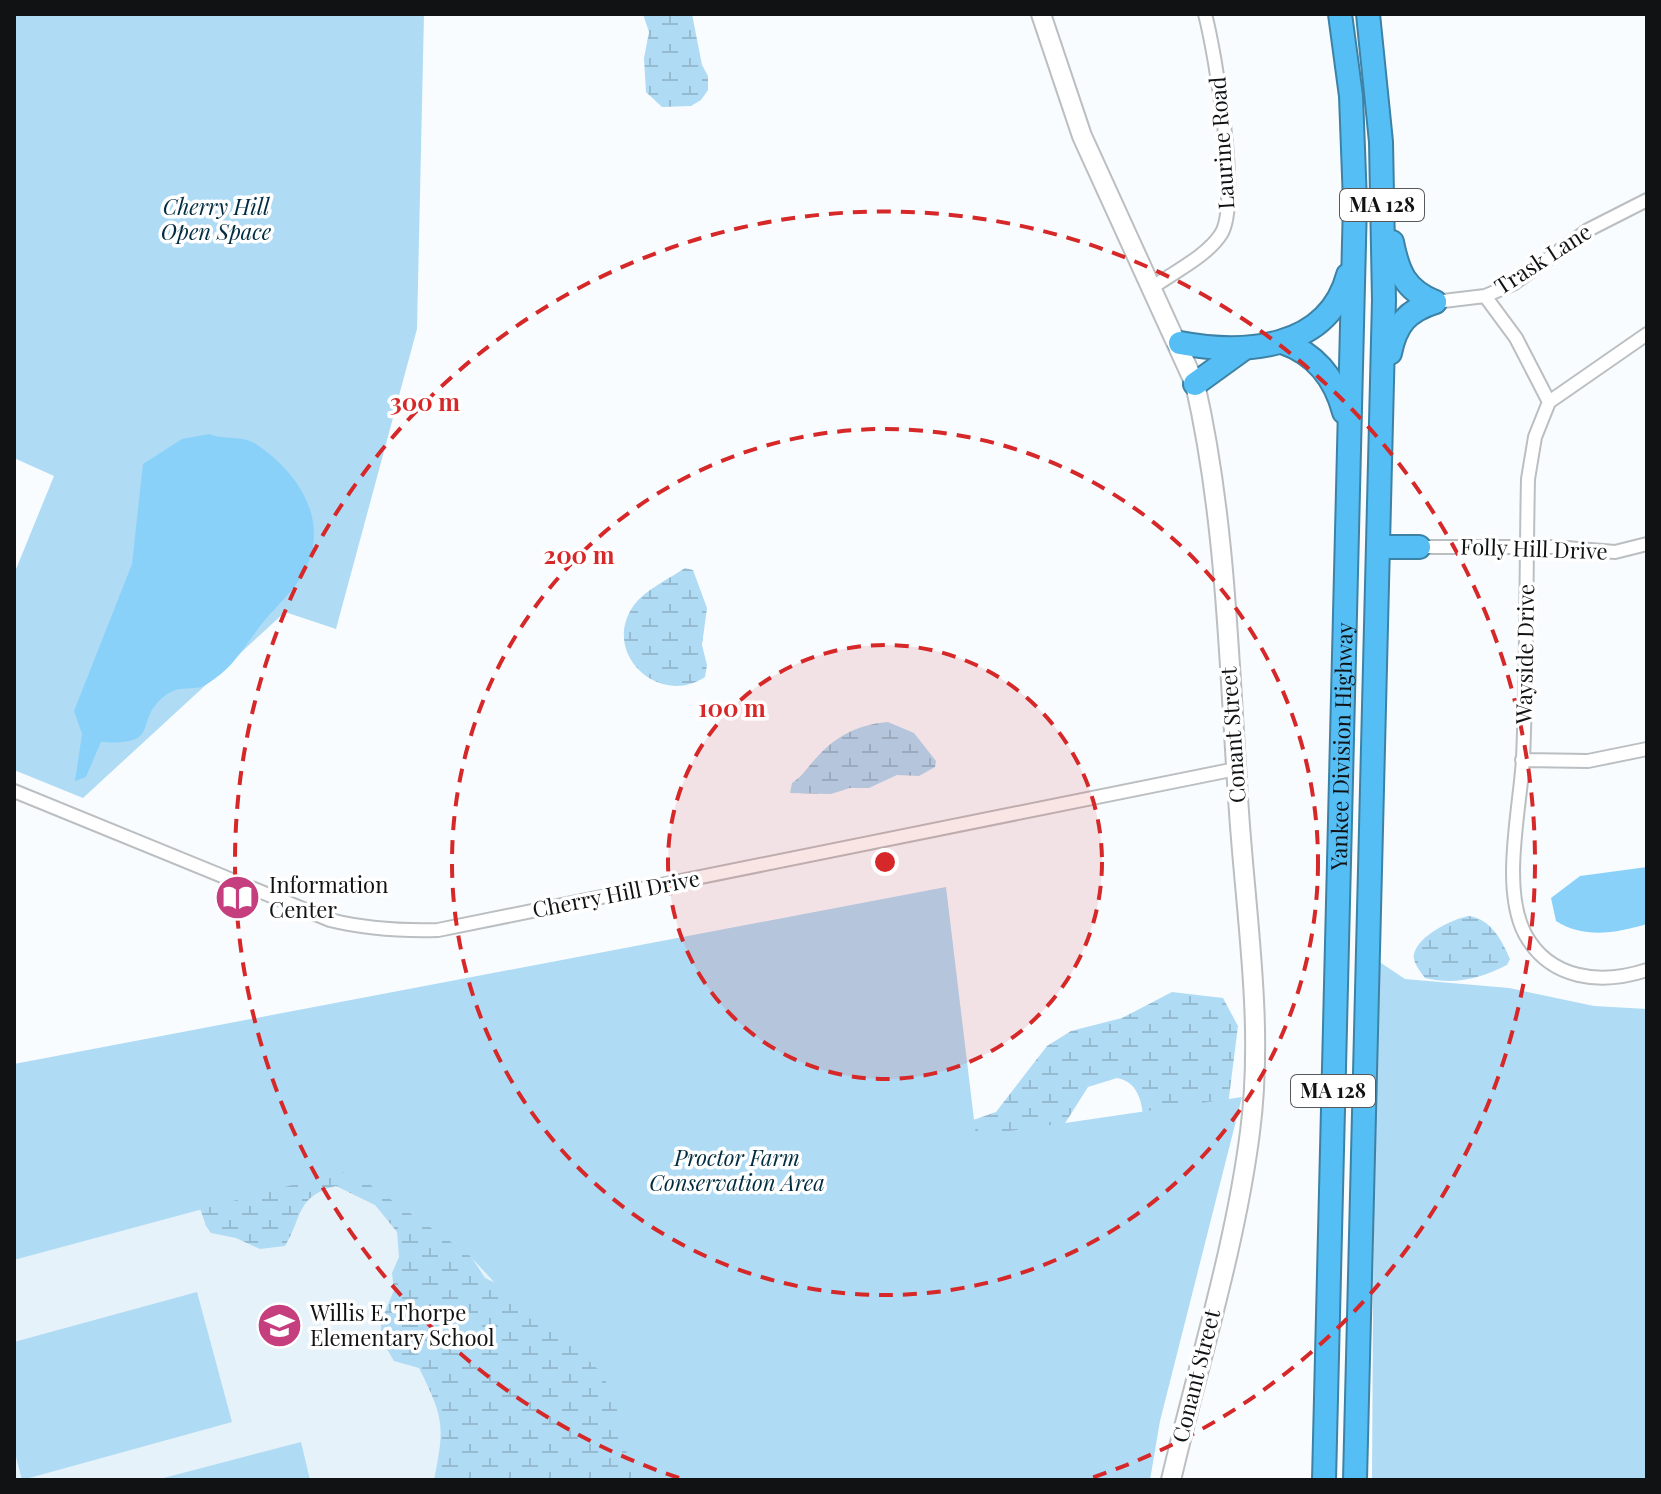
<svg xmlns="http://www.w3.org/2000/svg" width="1661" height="1494" viewBox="0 0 1661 1494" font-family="'Playfair Display',serif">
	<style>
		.built { fill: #e5f2f9 }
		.wetland { fill: url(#wetland-marsh); fill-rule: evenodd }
		.park { fill: #b0dbf5 }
		.water { fill: #8ad1fa }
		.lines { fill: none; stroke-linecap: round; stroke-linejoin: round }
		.street-casing { stroke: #bbbfc2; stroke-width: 16 }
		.secondary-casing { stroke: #bbbfc2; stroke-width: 22 }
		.highway-casing { stroke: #3d82a5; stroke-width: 26 }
		.street { stroke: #fff; stroke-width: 12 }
		.secondary { stroke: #fff; stroke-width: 18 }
		.highway { stroke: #55bef4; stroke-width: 22 }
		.ring { fill: none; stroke: #d62828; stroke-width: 4; stroke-dasharray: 14 10 }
		.labels { text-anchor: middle; stroke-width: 7; stroke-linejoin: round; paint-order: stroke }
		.shield { fill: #fff; stroke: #58595a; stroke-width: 2 }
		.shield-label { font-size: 20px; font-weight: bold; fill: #111213 }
		.street-label { font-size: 22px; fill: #111213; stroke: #fff }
		.park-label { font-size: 22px; font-style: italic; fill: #022d41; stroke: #fff }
		.poi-label { font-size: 22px; fill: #111213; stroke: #fff; text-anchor: start }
		.centre { fill: #d62828; stroke: #fff; stroke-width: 4 }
		.ring-label { font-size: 24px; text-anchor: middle; font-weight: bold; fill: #d62828; stroke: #fff; stroke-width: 7; stroke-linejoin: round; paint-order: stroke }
	</style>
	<defs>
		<pattern id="wetland-marsh" width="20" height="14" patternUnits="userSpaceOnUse" patternTransform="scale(2)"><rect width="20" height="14" fill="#b0dbf5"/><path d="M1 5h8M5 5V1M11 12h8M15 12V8" fill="none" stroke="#96bbd1"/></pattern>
	</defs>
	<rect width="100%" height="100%" fill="#f8fcff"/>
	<!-- built -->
	<path class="built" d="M340,1172L468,1254L511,1303L633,1480H14V1260Z"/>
	<!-- wetland -->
	<path class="wetland" d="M643,14H692L702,65L708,76V90L701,100L691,106L662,107L646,92L644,58L649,32Z
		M685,568L693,570L707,608L702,645L707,665L705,677C658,708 600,652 634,605C646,589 669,579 685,568Z
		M888,722L914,733L936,761L935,767L919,776L897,775L869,788H850L831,794L790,793L792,783C804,775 809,765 819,755C837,735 861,724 888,722Z
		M1468,916C1490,918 1502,940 1510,959L1507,965C1479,979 1455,985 1425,978C1420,971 1412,962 1414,954C1419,935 1451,920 1468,916Z
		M1172,992L1223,998L1238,1026L1225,1129L1226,1150L1188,1299L1061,1480H434C445,1426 444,1418 419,1368L394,1361L381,1339V1322L394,1290L392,1273L399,1257L397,1232L375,1205L336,1186C296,1196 303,1216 285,1246L260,1249L236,1238L211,1233L206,1226L192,1185L326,1153L461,1241L485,1278L500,1285L996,1112L1047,1046L1071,1031L1122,1018ZM1117,1078C1152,1084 1142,1137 1143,1164L1043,1158L1088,1087Z"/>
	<!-- park -->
	<path class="park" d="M14,14H424L417,329L336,629L285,612L83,798L14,770V574L54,476L14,458Z
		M946,887L976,1136L1242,1097L1160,1421L1150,1480H633L615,1401L602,1373L561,1335L525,1316L468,1254L356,1175L340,1172L14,1260V1064Z
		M1375,959L1405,979L1509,988L1594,1006L1647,1009V1480H1372Z
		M197,1292L232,1422L22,1480L14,1449V1342Z
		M301,1442L310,1480H156Z"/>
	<!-- water -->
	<path class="water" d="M209,434C223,440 243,435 256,444C299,473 332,522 303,574C293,591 277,606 264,621C251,637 238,660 222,673C217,677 207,685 201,687C188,690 178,686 166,695C131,721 165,746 101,742L86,777L75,781L82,734L74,711L132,564L143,464L182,439Z
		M1647,867V924C1617,933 1584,939 1556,921L1551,898L1580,876Z"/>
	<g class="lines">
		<defs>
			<path id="street" d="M1153,287C1174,272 1207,256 1221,234C1241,204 1215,52 1205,14
				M1485,296L1516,338L1549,402L1535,437L1528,479C1526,572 1527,666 1523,759C1520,810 1501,888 1525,934C1550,980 1601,985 1647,970
				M1435,302L1485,296L1513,284L1588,230L1647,200
				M1549,402L1647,334
				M1419,547H1554L1615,552L1647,544
				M1522,760L1588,761L1647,749
				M14,791L330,920C366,929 400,931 438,930L1236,769"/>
			<path id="secondary" d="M1041,14L1082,136L1195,384C1227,523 1229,670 1239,812C1246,917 1264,1026 1250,1132C1235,1249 1198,1365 1171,1480"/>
			<g id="highway">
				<path d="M1392,242C1398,272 1405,290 1435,302"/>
				<path d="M1282,342C1316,354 1335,378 1344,412"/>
				<path d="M1180,343C1244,355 1328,350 1348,275"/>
				<path d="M1390,353C1396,324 1407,311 1435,302"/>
				<path d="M1195,384L1242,350"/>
				<path d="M1378,547H1419"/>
				<path id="s1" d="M1324,1480L1355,202L1351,96L1340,14"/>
				<path d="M1355,1480L1384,300L1381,142L1368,14"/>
			</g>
		</defs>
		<!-- street casing -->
		<use href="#street" class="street-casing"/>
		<!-- secondary casing -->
		<use href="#secondary" class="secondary-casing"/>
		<!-- highway casing -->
		<use href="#highway" class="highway-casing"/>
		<!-- street -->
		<use href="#street" class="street"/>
		<!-- secondary -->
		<use href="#secondary" class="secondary"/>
		<!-- highway -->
		<use href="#highway" class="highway"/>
	</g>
	<!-- distance rings -->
	<circle cx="885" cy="862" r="217" fill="#d62828" fill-opacity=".12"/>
	<g class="ring">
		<circle cx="885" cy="862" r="217"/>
		<circle cx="885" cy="862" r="433"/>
		<path d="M679 1478A650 650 0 1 1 1091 1478"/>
	</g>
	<!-- icons -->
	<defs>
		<symbol id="library-disc" viewBox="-11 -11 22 22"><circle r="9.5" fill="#c53e7e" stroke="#fff"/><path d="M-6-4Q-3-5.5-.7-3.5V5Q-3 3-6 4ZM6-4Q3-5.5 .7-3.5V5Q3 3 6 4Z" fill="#fff"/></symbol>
		<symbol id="school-disc" viewBox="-11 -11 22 22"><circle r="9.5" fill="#c53e7e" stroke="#fff"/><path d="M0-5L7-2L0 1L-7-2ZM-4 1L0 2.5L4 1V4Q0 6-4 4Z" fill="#fff"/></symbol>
	</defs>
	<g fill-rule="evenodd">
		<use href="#library-disc" x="212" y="872" width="51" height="51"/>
		<use href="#school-disc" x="254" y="1300" width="51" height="51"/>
	</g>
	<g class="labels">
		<!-- shield labels -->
		<g class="shield">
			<rect x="1340" y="189" width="84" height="32" rx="6"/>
			<rect x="1291" y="1075" width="84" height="32" rx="6"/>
		</g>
		<g class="shield-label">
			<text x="1382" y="212">MA 128</text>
			<text x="1333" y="1098">MA 128</text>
		</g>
		<!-- street labels -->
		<g class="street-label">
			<text transform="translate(1222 143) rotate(-94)" y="8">Laurine Road</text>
			<text transform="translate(1543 259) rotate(-33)" y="8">Trask Lane</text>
			<text transform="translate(1534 549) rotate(2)" y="8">Folly Hill Drive</text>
			<text transform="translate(1525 654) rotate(-89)" y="8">Wayside Drive</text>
			<text transform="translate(1233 735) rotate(-94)" y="8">Conant Street</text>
			<text dy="8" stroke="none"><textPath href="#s1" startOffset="734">Yankee Division Highway</textPath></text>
			<text transform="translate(616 894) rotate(-11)" y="8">Cherry Hill Drive</text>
			<text transform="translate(1196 1376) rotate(-76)" y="8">Conant Street</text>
		</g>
		<!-- park labels -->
		<g class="park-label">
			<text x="216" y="215">Cherry Hill<tspan x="216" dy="25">Open Space</tspan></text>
			<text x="737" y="1166">Proctor Farm<tspan x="737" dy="25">Conservation Area</tspan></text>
		</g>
		<!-- poi labels -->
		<g class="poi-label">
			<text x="269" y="893">Information<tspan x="269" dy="25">Center</tspan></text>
			<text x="310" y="1321">Willis E. Thorpe<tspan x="310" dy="25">Elementary School</tspan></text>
		</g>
	</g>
	<circle cx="885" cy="862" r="12" class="centre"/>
	<g class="ring-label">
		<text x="425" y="411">300 m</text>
		<text x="579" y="564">200 m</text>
		<text x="732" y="717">100 m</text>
	</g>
	<!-- border -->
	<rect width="1661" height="1494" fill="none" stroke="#111213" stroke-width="32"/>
</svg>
